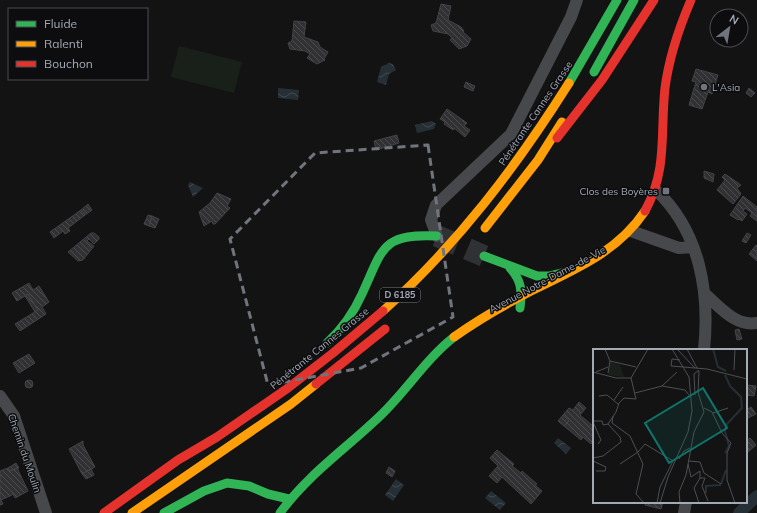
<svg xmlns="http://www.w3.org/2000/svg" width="757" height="513" viewBox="0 0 757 513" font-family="Mulish,sans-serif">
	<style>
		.garden { fill: #192019 }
		.water { fill: url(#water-waves) }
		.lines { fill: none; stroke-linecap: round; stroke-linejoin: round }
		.canal { stroke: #252f35; stroke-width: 12 }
		.building { fill: url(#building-back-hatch); stroke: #414347 }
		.highway-tunnel { stroke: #303134; stroke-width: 22; stroke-dasharray: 22 11; stroke-linecap: butt }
		.street { stroke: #47484c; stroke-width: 12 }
		.fast { stroke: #30b455; stroke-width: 9 }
		.slow { stroke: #ff9f0a; stroke-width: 9 }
		.jam { stroke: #e5322d; stroke-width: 9 }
		.marked { fill: none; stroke: #70757d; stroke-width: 3; stroke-dasharray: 8 5; stroke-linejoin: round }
		.poi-dot { fill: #70757d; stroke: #0d0d0f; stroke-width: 1.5 }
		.labels { text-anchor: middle; stroke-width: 3; stroke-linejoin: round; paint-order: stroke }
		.shield { fill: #0d0d0f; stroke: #757b84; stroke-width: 1 }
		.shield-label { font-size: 9px; font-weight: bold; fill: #a2aab6 }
		.poi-label { font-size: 10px; fill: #a2aab6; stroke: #0d0d0f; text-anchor: start }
		.street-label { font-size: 10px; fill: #a2aab6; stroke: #0d0d0f }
		.inset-river { fill: none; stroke: #252f35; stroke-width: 2 }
		.inset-road { fill: none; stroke: #4c4f54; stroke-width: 1 }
		.view { fill: #0f766e; fill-opacity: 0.15; stroke: #0f766e; stroke-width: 2 }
		.inset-edge { fill: none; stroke: #a2aab6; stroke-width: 2 }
	</style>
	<defs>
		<pattern id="water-waves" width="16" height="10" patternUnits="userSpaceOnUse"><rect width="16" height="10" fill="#252f35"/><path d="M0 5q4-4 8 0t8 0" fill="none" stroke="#424a50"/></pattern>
		<pattern id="building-back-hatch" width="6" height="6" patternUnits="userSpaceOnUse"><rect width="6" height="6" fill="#313133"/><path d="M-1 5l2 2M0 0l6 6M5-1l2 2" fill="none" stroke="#4c4c4e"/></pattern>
	</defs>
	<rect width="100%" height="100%" fill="#131313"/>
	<!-- garden -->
	<path class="garden" d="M179,46L242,62L234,93L171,77Z"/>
	<!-- water -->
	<path class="water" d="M389,63L393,64L396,70L389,74L386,85L377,82L381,67Z
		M278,88L299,90L298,100L278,98Z
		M432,121L436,124L434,129L417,133L415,125Z
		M190,182L203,188L193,197L188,185Z
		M558,438L571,448L566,454L554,443Z
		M396,479L404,485L393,501L385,495Z
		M491,491L506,503L500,510L485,498Z"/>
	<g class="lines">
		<!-- canal -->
		<path class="canal" d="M739,513L757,496"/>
	</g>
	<!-- building -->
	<path class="building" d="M441,4L451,6L448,20L461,27L464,31L463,32L471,39L467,46L459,49L450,40L452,38L448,34L433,31L431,25L436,23Z
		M294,21L306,22L304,37L318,42L320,47L328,52L324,59L325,60L317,64L307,58L310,54L305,51L290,49L288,43L292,41Z
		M696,69L718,75L712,94L708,92L702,109L689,105L696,82L692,81Z
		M466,82L475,86L473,91L464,87Z
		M749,88L755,93L751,97L746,93Z
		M447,109L467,123L464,126L470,130L465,137L454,128L453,130L444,124L445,122L440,119Z
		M397,135L399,143L376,150L374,141Z
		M704,171L714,174L713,182L704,178Z
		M725,174L741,185L737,188L741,194L733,204L717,190L725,180L722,177Z
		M217,193L231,199L227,206L230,208L215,224H213L212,221L204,226L199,212L210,203Z
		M743,196L757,207V221L750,216L752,213L745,208L743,211L747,214L742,221L739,219L738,220L730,215Z
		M88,204L92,210L85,215L81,210Z
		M81,210L85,215L68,228L70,231L65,234L63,231L54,238L50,232Z
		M148,215L152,216L149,226L144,224Z
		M152,216L159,219L155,228L149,226Z
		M91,233H94L99,237V239L94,244L89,239L87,241L94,246L83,260L78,261L68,252Z
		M747,233L751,235L746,243L742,241Z
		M756,245L757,246V261L749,254Z
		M29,283L33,290L39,286L49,302L42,307L46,314L20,331L15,324L38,310L28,294L17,301L12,293Z
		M28,294L38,310L35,312L25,296Z
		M739,329L742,339L737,340L735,330Z
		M29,354L35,363L19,373L13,363Z
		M25 384a4 4 0 1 1 8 0a4 4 0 1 1-8 0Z
		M746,385L756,386L754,396L746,395Z
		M579,402L586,408L580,415L593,426L594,424V440L591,444L583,437L581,440L564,426L569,421L563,415L569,408L573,410Z
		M751,407L756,414L746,419V410Z
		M563,415L569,421L564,426L558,421Z
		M750,438L756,445L748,452L746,441Z
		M83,441V445L95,467L82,474L69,449Z
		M497,450L514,464L512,466L521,473L522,471L537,484L535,485L542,491L531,504L502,477L497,483L489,476L498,466L490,458Z
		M16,463L19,468L10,471L8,468Z
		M389,467L395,471L392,477L386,473Z
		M8,468L10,471L17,468L28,491L15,498L13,494L10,496L1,500L3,504L0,505V471Z
		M91,469L94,475L86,479L82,474Z
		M646,502H663L661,509L645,505Z"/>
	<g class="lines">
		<!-- highway-tunnel -->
		<path class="highway-tunnel" d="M437,236L484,256"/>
		<!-- street -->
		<path class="street" d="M656,190C700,232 710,292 704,350
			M631,231L679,248L693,247
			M437,236L431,220L436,205L511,134L571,17L577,0
			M704,293C719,306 735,327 757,323
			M0,396L14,416L46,513
			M684,513L686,502"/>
		<!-- fast -->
		<path class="fast" d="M594,72L634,0
			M569,83L617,0
			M484,256L537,276H549L573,270
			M510,268C522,281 522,291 520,308
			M327,343C342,329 354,312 362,294C383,249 381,233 437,236
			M164,513L204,491L227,483L249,486L268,494L289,499
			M280,513C308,474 347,448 381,415C407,390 426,359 454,337"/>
		<!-- slow -->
		<path class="slow" d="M485,228L538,160L562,122
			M383,311C457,245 516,167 569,83
			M454,337C478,320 504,305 531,291C573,270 617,253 645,211
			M132,513L291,404L316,384"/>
		<!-- jam -->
		<path class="jam" d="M557,138L602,80L654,0
			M645,211C668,169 660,134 665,88C669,57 679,28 691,0
			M316,384L385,329
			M104,513L178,460L217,437L288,388L333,353L383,311"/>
	</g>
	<!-- marked area -->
	<path class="marked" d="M428,145L453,317L361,368L268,385L230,239L315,153Z"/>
	<!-- markers -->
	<g class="poi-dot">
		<circle cx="704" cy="87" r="4"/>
		<rect x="662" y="187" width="8" height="8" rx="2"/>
	</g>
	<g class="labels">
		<!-- shield labels -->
		<rect class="shield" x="380" y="288" width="40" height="14" rx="3"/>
		<g class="shield-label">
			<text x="400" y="298">D 6185</text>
		</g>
		<!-- poi labels -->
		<g class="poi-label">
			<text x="712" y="91">L'Asia</text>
			<text x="658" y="195" text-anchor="end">Clos des Boyères</text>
		</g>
		<!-- street labels -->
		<g class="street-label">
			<text transform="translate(535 113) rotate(-56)" y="4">Pénétrante Cannes Grasse</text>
			<text transform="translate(547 279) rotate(-28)" y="4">Avenue Notre-Dame-de-Vie</text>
			<text transform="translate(319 348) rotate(-39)" y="4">Pénétrante Cannes Grasse</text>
			<text transform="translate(25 453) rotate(71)" y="4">Chemin du Moulin</text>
		</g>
	</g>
	<!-- overview -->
	<g transform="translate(593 349)">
		<rect width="154" height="154" fill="#131313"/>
		<path d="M17,13L27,16L31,28L15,26Z" fill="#192019"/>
		<path class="inset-river" d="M120,0L125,18L133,22M132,26L137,37L148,48L149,59L134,75L132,82L136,97L132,104M128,135L133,121M113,144V137L128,136"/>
		<path class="inset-road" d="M12,0L17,12L43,18M84,0L102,19M94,0L104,19M87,11L79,10L78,17L114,20M114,20L154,30M141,21L142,0M0,23L23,29H38M3,23L15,18M15,24L17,12M69,37L84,23M42,44L69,37L92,41L96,46M102,46L101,25L106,21M6,47L14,46L25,55M21,51L30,38M26,54L31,49L43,50L38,29L55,0M111,59L119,63L129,84L138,94L134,104V131L142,154M120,64L135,59M20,67L19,74L37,87L50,115L43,145L51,154M0,72H9L10,76L15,75M0,73L8,91L5,95M45,103L52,95L80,112L67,138L64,154M0,109L10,107L28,93L27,88L15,75L23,63L26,54M86,110L91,102L97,99M0,112L13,118L12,122H3M96,112L107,113L111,124L128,135M27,115L45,103M95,115L98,128L107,122V129L101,139L106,154M107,129H112L109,137L115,152M67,154L75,128L95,83L99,62L96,28L79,0M87,154L86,143L93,126L101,83L111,63L105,43L106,22"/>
		<path class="view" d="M110,39L134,79L76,114L52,74Z"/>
		<rect width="154" height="154" class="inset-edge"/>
	</g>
	<!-- legend -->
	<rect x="8" y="8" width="140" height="72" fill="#0d0d0f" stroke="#494c52"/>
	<rect x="16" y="21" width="20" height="6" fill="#30b455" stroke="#494c52"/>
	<text x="44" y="28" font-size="12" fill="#a2aab6">Fluide</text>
	<rect x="16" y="41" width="20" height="6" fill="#ff9f0a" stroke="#494c52"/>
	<text x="44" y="48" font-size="12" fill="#a2aab6">Ralenti</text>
	<rect x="16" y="61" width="20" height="6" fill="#e5322d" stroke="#494c52"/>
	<text x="44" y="68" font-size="12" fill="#a2aab6">Bouchon</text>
	<!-- north arrow -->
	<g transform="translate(729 28) rotate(31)"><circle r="19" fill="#0d0d0f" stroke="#494c52"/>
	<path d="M0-3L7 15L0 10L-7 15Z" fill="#70757d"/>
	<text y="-6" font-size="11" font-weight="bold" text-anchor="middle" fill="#a2aab6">N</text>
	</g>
</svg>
